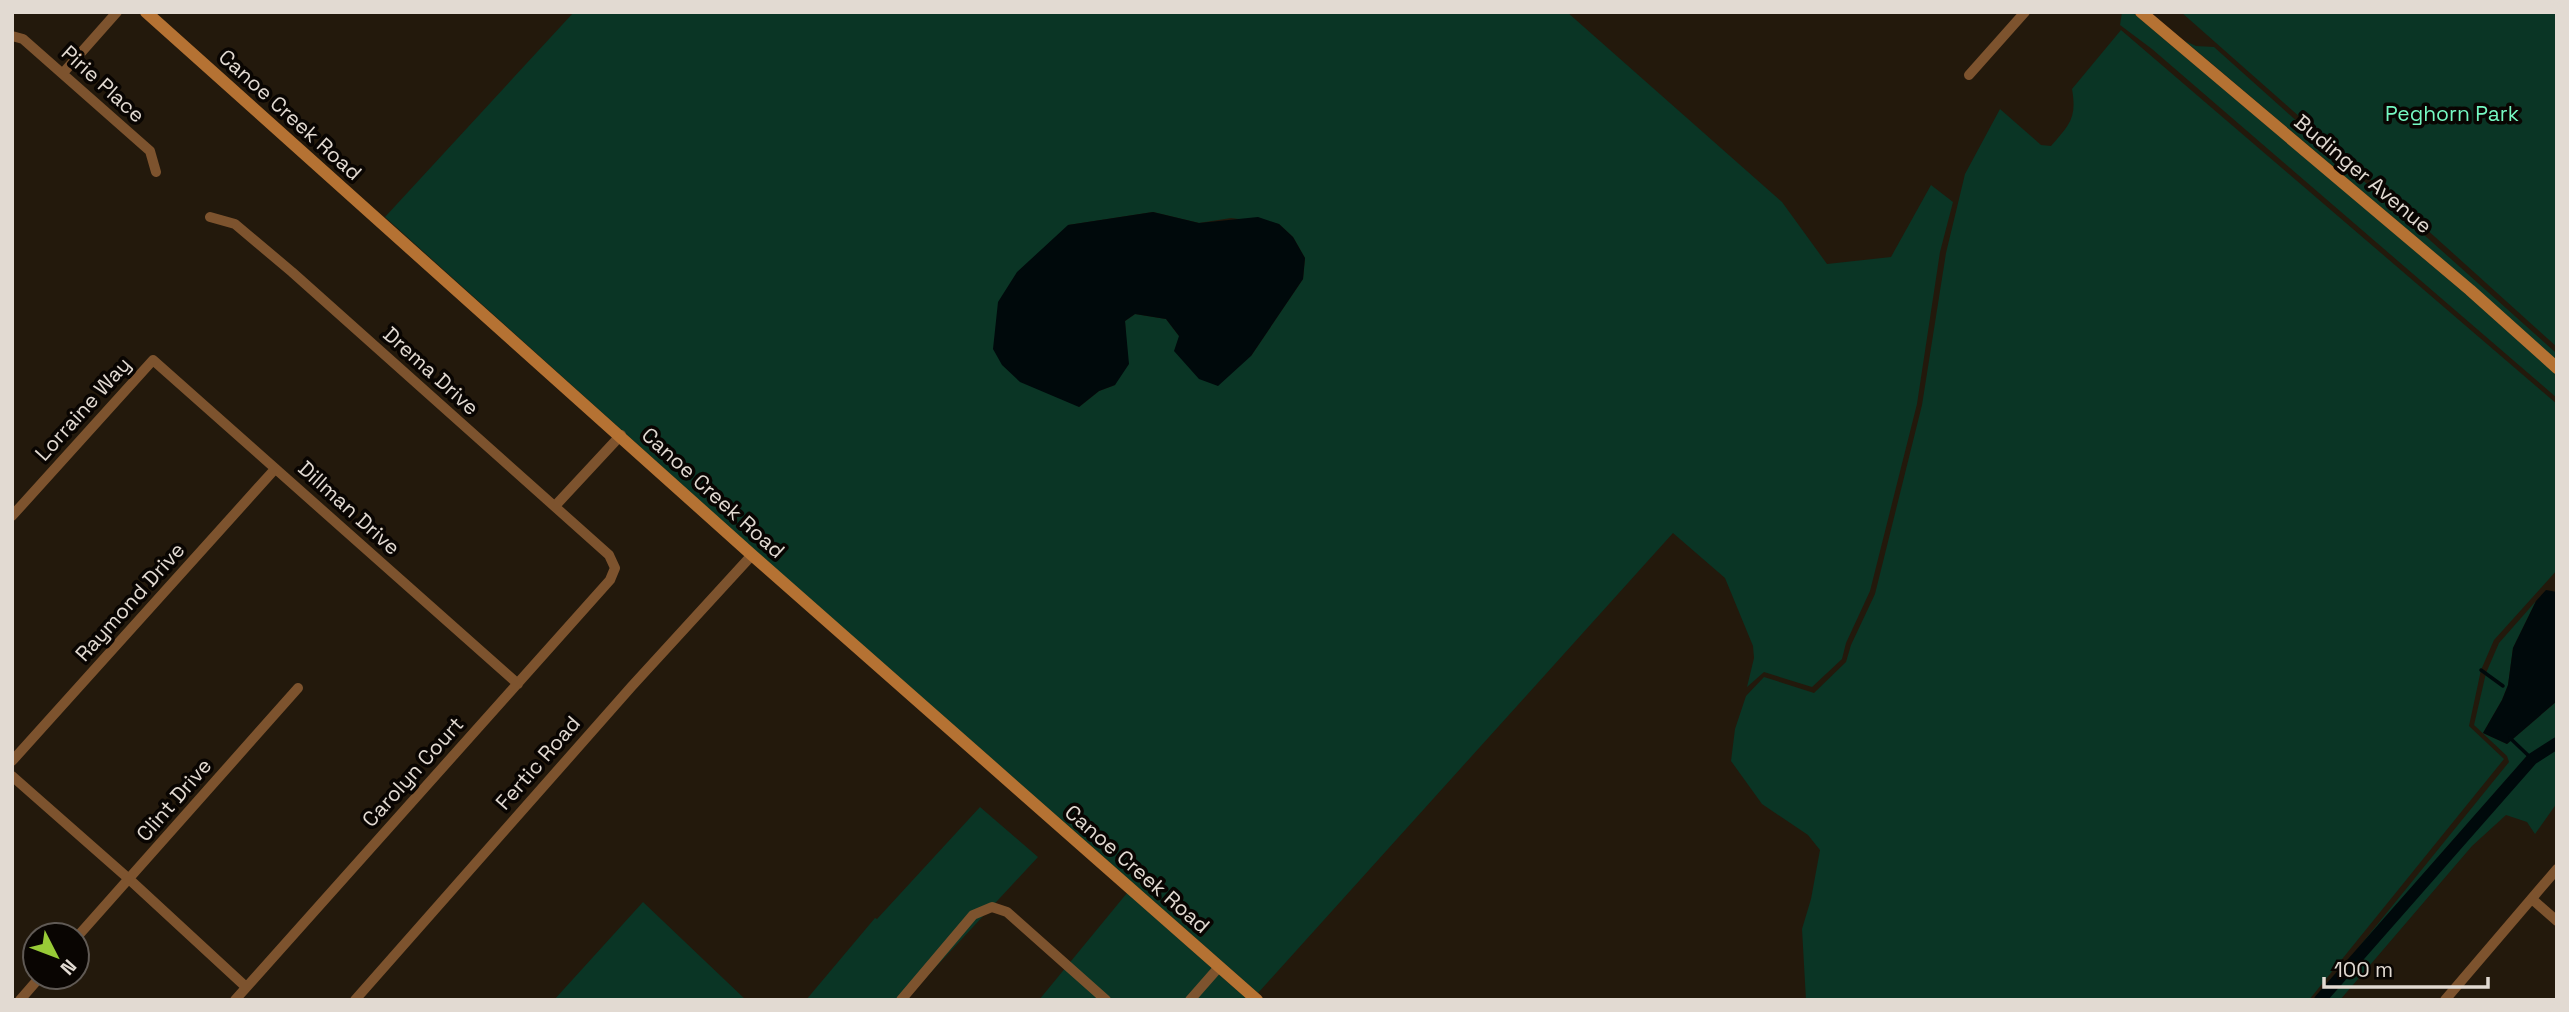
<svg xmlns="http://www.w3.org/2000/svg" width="2569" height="1012" viewBox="0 0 2569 1012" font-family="'Space Grotesk',sans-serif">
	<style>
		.green { fill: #0a3525; fill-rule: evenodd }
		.water { fill: #00090b }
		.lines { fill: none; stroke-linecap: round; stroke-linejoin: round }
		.stream { stroke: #00090b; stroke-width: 3.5 }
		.canal { stroke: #00090b; stroke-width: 12 }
		.street { stroke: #7d532e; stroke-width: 10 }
		.secondary { stroke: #b57233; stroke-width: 12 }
		.labels { text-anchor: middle; stroke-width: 7; stroke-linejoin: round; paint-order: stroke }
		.street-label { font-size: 21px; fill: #e2dad2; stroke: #090502 }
		.park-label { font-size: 21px; fill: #75f8c2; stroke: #090502 }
	</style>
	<rect width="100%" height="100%" fill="#23190c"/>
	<!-- green -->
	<path class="green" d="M574,12H1567L1782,202L1827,264L1891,257L1931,185L1953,202L1940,252L1917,404L1870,591L1846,643L1842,659L1812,687L1764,672L1747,687L1754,658L1753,646L1725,578L1673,533L1258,993L756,551L385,217ZM1153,212L1199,223L1231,218L1279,224L1293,237L1305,258L1303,279L1251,356L1179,336L1166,319L1135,314L1125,321L1126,339L1115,385L1099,391L1079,407L1068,225Z
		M2122,12H2132L2467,295L2557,375V398L2152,49L2120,25Z
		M2181,12H2557V347L2414,218Z
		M2121,30L2557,404V570L2494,640L2481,670L2469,726L2504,759L2309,1000H1806L1802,929L1811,899L1820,850L1808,835L1762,804L1731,761L1735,729L1746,696L1764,677L1814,693L1846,662L1851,645L1875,594L1922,405L1946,253L1965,174L2000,109L2041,145L2051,146C2070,124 2077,118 2072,89Z
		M2185,41L2196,46L2214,47L2555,352V359L2474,286Z
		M2536,601L2513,648L2508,685L2502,700L2483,733L2507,744L2557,701V803L2535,834L2527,822L2506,815L2472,846L2340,1000H2316L2509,762L2507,756L2474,725L2486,673L2499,643Z
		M980,807L1038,857L907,998L908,1000H806L875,918L877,919Z
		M1127,893L1248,1000H1039Z
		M643,902L746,1000H554Z"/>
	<!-- water -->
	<path class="water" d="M1153,212L1199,223L1258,217L1279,224L1293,237L1305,258L1303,279L1251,356L1218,386L1199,379L1174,351L1179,336L1166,319L1135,314L1125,321L1129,364L1115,385L1099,391L1079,407L1020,382L1002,365L993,349L998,302L1017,272L1068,225Z
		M2546,590L2557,592V701L2507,744L2483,733L2502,700L2508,685L2513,648L2536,601Z"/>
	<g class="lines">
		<!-- stream -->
		<path class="stream" d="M2481,670L2503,686
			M2510,738L2532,759"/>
		<!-- canal -->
		<path class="canal" d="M2320,1000L2532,759L2557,743"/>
		<!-- street -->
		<path class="street" d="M12,36L23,39L150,151L156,172
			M63,73L117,12
			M1969,75L2025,12
			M210,217L235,224L292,272L609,555L615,568L610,580L235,1000
			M555,506L621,435
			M12,516L153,360L518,684
			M12,761L275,469
			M12,776L129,879L246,987
			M2532,899L2557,921
			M77,937L298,688
			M20,1000L40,977
			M355,1000L632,686L752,555
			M901,1000L973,915L992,907L1007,912L1106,1000
			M1190,1000L1219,967
			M2445,1000L2557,869"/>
		<!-- secondary -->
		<path class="secondary" d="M146,12L752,555L1257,1000
			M2141,12L2470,290L2557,368"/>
	</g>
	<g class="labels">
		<!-- street labels -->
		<g class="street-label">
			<text transform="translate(103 84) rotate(42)" y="7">Pirie Place</text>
			<text transform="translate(290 115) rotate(42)" y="7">Canoe Creek Road</text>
			<text transform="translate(2363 174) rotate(40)" y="7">Budinger Avenue</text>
			<text transform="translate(431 371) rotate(42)" y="7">Drema Drive</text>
			<text transform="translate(83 409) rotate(-48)" y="7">Lorraine Way</text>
			<text transform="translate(713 493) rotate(42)" y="7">Canoe Creek Road</text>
			<text transform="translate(349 508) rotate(42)" y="7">Dillman Drive</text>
			<text transform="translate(130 602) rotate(-48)" y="7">Raymond Drive</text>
			<text transform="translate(538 763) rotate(-49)" y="7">Fertic Road</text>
			<text transform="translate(413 772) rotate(-48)" y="7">Carolyn Court</text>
			<text transform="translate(174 800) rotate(-49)" y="7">Clint Drive</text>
			<text transform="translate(1137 869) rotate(41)" y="7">Canoe Creek Road</text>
		</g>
		<!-- park labels -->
		<g class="park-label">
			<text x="2452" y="121">Peghorn Park</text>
		</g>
	</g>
	<!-- border -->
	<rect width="2569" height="1012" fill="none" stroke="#e2dad2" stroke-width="28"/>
	<!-- north arrow -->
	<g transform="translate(56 956) rotate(132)"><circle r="33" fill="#090502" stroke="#605a55" stroke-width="2"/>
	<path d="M0-5L12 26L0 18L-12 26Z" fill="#98cb37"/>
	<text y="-10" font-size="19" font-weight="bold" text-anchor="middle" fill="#e2dad2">N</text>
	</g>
	<!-- scale -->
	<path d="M2324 977v10h164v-10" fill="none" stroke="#e2dad2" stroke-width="3.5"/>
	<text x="2334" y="977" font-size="21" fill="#e2dad2" stroke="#090502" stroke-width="5" paint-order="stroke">100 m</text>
</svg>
